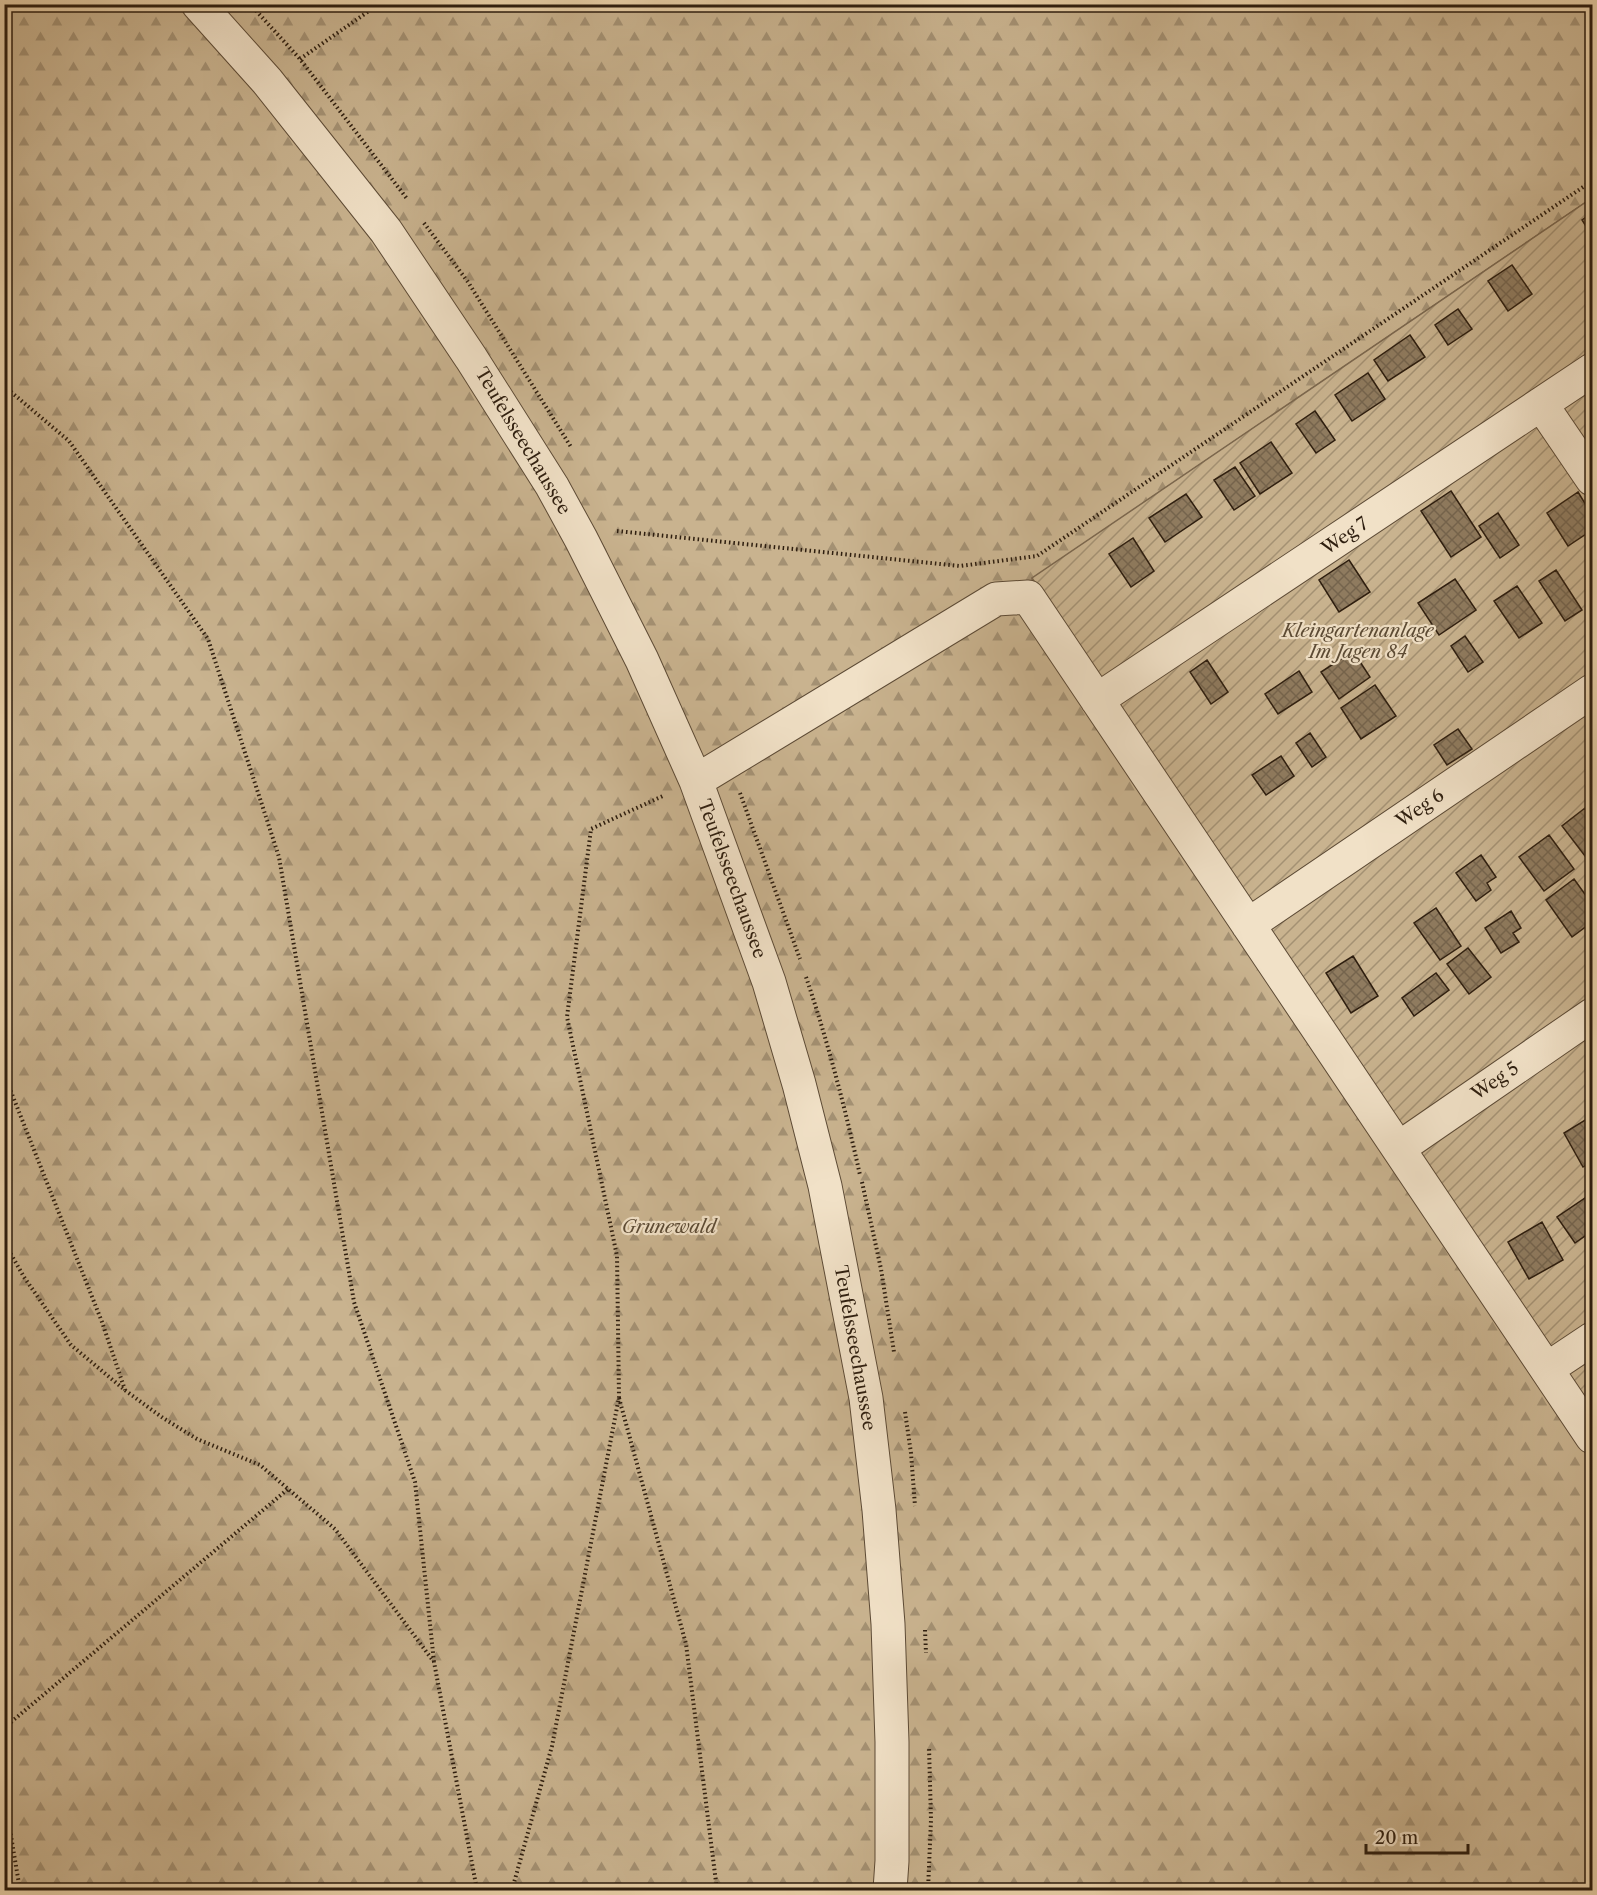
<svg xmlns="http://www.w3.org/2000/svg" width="1597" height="1895" viewBox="0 0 1597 1895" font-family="'Libre Caslon Text',serif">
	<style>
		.forest { fill: url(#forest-firs); stroke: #7c684f; stroke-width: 1.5 }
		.garden { fill: url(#garden-furrows); stroke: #7c684f; stroke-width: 1.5 }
		.building { fill: url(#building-cross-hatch); stroke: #2e1e0f; stroke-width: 1.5 }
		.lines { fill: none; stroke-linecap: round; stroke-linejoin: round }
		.minor-casing { stroke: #5d4b36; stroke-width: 35 }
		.path { stroke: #2e1e0f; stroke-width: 4; stroke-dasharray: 1.5 3; stroke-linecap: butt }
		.minor { stroke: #f1e1c7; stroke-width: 33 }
		.labels { text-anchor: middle; stroke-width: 4.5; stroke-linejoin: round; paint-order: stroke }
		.street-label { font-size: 18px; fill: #2e1e0f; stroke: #f1e1c7 }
		.park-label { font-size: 18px; font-style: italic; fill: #5c4b35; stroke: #f1e1c7 }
	</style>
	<defs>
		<pattern id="forest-firs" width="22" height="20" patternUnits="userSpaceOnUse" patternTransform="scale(1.5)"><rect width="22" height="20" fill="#c9b38f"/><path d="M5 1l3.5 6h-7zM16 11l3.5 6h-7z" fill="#a49173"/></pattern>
		<pattern id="garden-furrows" width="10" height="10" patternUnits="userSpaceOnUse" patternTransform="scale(1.5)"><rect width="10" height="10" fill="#c9b38f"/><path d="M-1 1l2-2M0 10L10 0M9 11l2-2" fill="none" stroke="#a49173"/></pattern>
		<pattern id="building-cross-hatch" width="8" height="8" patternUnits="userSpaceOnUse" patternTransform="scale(1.5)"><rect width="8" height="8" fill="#8f7b5f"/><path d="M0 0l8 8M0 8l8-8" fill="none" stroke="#75644d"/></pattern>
	</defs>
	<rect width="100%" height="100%" fill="#e9d1a9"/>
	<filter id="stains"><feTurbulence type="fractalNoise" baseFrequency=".00333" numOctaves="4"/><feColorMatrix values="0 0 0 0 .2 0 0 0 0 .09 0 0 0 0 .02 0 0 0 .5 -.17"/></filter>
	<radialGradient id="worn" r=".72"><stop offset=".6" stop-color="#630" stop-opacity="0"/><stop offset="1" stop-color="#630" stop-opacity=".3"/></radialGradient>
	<!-- forest -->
	<path class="forest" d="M5,5H1592V198L1032,579L1592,1410V1890H5Z"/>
	<!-- garden -->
	<path class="garden" d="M1592,198V1410L1032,578Z"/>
	<!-- building -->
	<path class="building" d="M1592,213V236L1582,220Z
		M1512,265L1532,294L1508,311L1488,281Z
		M1458,309L1472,329L1448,345L1435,325Z
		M1410,335L1425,357L1388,381L1374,360Z
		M1368,373L1385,399L1352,421L1335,395Z
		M1315,411L1335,440L1316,453L1296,424Z
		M1271,442L1292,473L1260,494L1240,463Z
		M1235,467L1255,496L1234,510L1214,480Z
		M1451,491L1481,537L1451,557L1421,511Z
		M1578,492L1592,515V530L1568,546L1547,513Z
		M1186,494L1202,517L1165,542L1149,518Z
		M1498,513L1519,545L1500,558L1479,526Z
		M1133,538L1154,571L1131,587L1109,554Z
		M1349,560L1370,592L1339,612L1319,580Z
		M1556,570L1582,610L1565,621L1539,581Z
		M1455,579L1476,610L1439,635L1418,603Z
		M1517,586L1542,623L1519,638L1494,601Z
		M1465,636L1483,662L1468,672L1451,646Z
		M1353,651L1370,677L1339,699L1321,672Z
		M1207,660L1228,692L1211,704L1190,672Z
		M1299,671L1312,692L1278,714L1265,694Z
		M1375,685L1396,716L1361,739L1341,708Z
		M1458,729L1472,749L1447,765L1434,745Z
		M1310,733L1326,757L1312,767L1296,743Z
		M1281,756L1294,776L1266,795L1252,775Z
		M1585,808L1592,819V851L1585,856L1562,826Z
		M1549,835L1574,869L1544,891L1519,857Z
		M1481,855L1496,877L1487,883L1491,890L1476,901L1456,873Z
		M1574,879L1592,904V922L1572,937L1546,900Z
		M1436,908L1461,946L1440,960L1414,923Z
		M1511,911L1521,928L1513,933L1519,942L1501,953L1485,928Z
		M1468,948L1491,977L1469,994L1447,964Z
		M1353,956L1378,996L1351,1013L1326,973Z
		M1436,973L1449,990L1414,1016L1402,998Z
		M1590,1117L1592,1122V1161L1583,1167L1564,1133Z
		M1591,1194L1592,1197V1231L1575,1243L1557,1217Z
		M1542,1222L1563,1260L1529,1279L1508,1242Z"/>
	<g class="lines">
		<defs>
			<path id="minor" d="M198,4L267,81L386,231L471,358L552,486L581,539L642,660L696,781L769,982L799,1084L825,1186L866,1398L879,1510L888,1624L892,1742V1861L890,1890
				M1541,404L1592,479
				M1097,700L1592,370
				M696,781L996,599L1028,597L1592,1437
				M1248,925L1592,691
				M1399,1148L1592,1015
				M1547,1369L1592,1339"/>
		</defs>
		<!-- minor casing -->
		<use href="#minor" class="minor-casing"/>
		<!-- path -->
		<path class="path" d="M250,4L300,59L408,200
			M300,59L379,4
			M424,223L468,282L571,447
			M4,386L69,441L208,639L279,857L354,1302L415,1482L434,1662
			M617,531L960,566L1037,556L1592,181
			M740,793L800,959
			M806,977C828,1042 845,1108 860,1175
			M4,1074L102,1322L125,1390
			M862,1182L881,1269L894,1352
			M4,1242L24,1277L71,1345L126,1391L163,1418L197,1439L260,1465L335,1529L434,1662L477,1890
			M619,1398L686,1644L717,1890
			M905,1412L911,1453L915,1506
			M925,1630L926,1653
			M4,1728L288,1489
			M4,1794L20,1890
			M512,1890L552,1746L619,1397L617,1256L567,1017L591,829L665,795
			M928,1890L931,1820L929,1747"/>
		<!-- minor -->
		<use href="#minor" class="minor"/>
	</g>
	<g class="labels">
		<!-- street labels -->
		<g class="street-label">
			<text transform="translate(523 441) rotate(59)" y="6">Teufelsseechaussee</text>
			<text transform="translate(1345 536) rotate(-34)" y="6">Weg 7</text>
			<text transform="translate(1420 808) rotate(-34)" y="6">Weg 6</text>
			<text transform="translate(732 879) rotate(70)" y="6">Teufelsseechaussee</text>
			<text transform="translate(1495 1081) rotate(-34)" y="6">Weg 5</text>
			<text transform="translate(855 1348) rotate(80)" y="6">Teufelsseechaussee</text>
		</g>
		<!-- park labels -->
		<g class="park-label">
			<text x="1358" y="637">Kleingartenanlage<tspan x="1358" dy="21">Im Jagen 84</tspan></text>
			<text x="669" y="1233">Grunewald</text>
		</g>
	</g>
	<!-- margin -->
	<rect width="1597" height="1895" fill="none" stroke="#e9d1a9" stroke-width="24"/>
	<rect x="6" y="6" width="1585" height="1883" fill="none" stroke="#2e1e0f" stroke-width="3"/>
	<rect x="12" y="12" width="1573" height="1871" fill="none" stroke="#2e1e0f" stroke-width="1.5"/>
	<!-- scale -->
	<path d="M1366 1844v9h102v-9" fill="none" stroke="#2e1e0f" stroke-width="3"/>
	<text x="1375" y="1844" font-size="18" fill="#2e1e0f" stroke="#f1e1c7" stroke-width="4.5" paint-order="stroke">20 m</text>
	<rect width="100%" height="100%" filter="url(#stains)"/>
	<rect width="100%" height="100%" fill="url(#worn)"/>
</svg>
